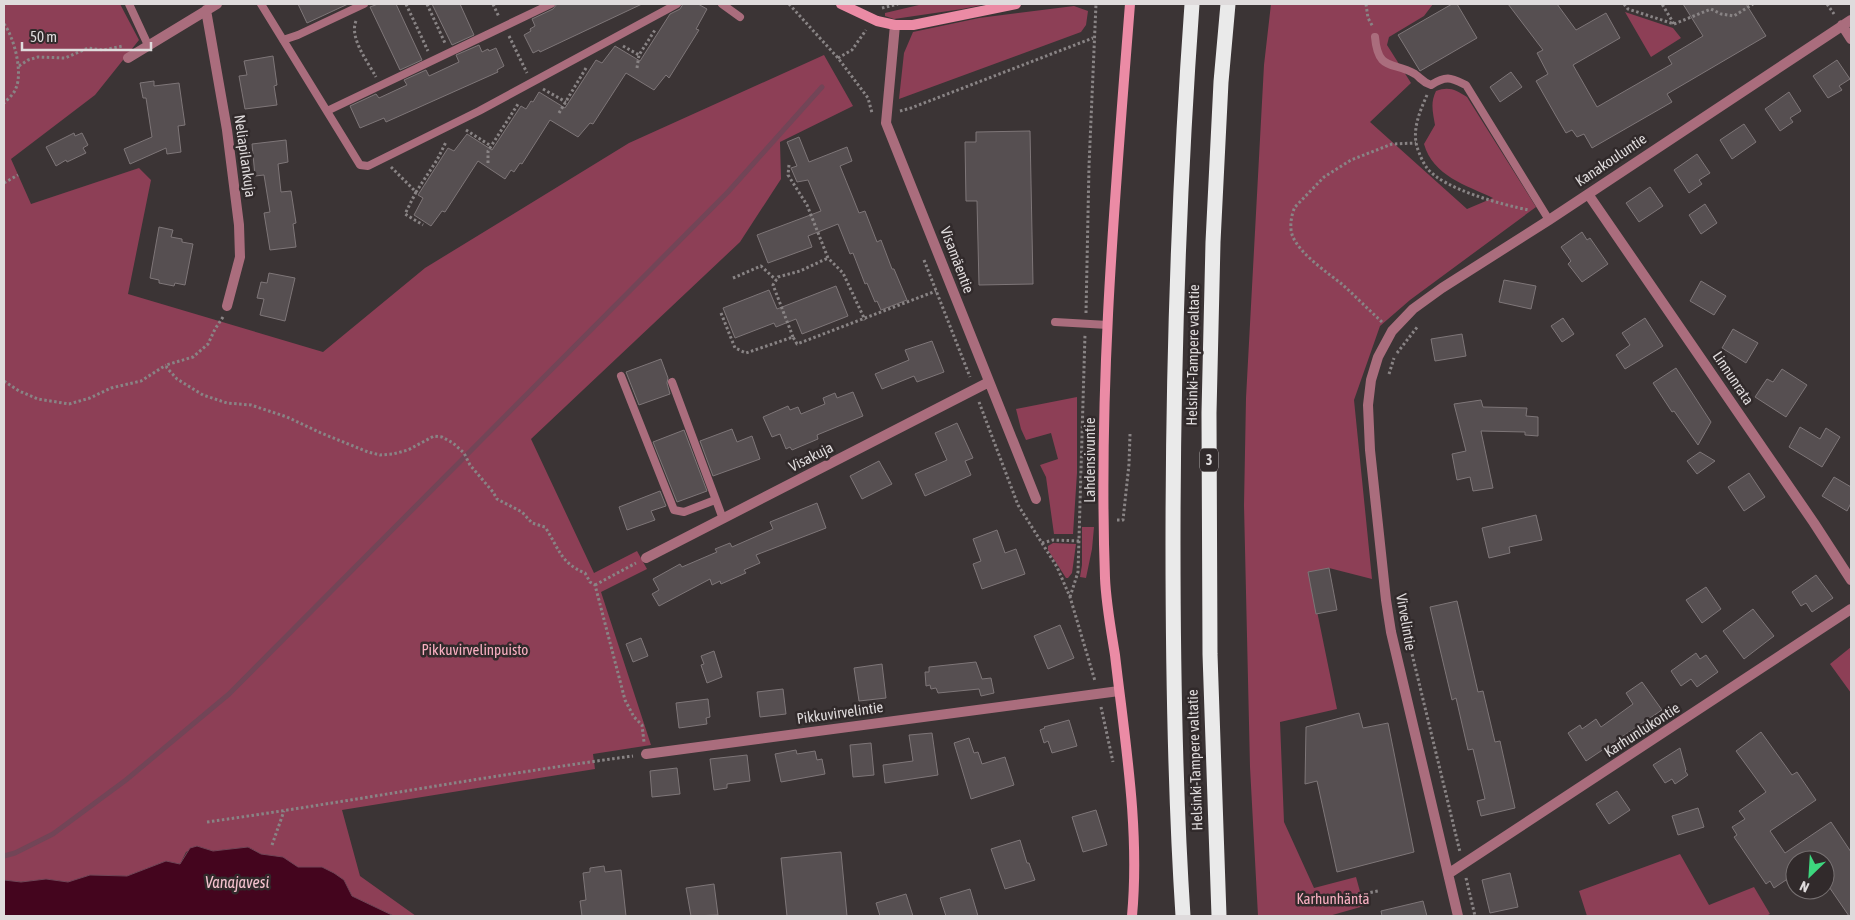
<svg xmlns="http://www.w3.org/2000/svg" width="1855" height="920" viewBox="0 0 1855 920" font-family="'Asap Condensed',sans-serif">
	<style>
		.green { fill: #8d3f56 }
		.water { fill: #44051e; stroke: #724557 }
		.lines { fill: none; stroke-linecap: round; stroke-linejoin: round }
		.stream { stroke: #724557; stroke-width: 5 }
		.building { fill: #564f51; stroke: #7e7678 }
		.path { stroke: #898485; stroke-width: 3; stroke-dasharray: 2.5 2.5; stroke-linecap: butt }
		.lane { stroke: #aa6d7d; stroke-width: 8 }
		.street { stroke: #aa6d7d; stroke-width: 10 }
		.secondary { stroke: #eb8ba5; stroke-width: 10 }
		.highway { stroke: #eaeaea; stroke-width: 15 }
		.labels { text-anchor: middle; stroke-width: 5; stroke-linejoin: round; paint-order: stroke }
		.shield { fill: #312a2b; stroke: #aba6a7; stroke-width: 1 }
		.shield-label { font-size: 14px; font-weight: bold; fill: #dfdbdc }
		.street-label { font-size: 15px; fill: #dfdbdc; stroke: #312a2b }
		.park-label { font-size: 15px; fill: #f8afc1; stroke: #312a2b }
		.water-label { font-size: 16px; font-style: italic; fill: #f5c3cf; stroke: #312a2b }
	</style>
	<rect width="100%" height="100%" fill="#3b3435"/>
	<!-- green -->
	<path class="green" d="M4,4H120L139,40L95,95L11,159L31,204L139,168L151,180L128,294L323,352L425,268L629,143L824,55L853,106L780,142L781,179L740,242L531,439L594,573L637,551L647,569L601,592L651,745L593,754L595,769L342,810L360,876L416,916H394L352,896L344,880L322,867H298L261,854L248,847L213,851L197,846L186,852L180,864L166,861L127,876L90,875L68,882L46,879L21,882L4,880Z
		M923,4H987L962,9L894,19L885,16V13Z
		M1271,4H1433L1424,16L1389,37L1387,45L1411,83L1370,122L1467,209L1493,198C1466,185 1433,176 1424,144L1435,125C1433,113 1430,103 1436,91C1449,86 1456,90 1467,97L1536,207L1410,300L1380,326L1354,400L1372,579L1329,568L1309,572L1337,709L1280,722L1284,822L1314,888L1356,877L1364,906L1329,916H1258L1250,767L1244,505L1246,398L1264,65Z
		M1074,6L1088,11L1086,25L1081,32L899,99L904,53L913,32L979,18Z
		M1625,12L1673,28L1681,38L1651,57Z
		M1077,397V473L1073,534H1054L1046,477L1040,465L1058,459L1051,433L1026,440L1021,429L1016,409Z
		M1082,527H1094L1092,549L1086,578L1080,577L1082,565Z
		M1053,543L1076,544L1072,573L1068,578H1066L1048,550V546Z
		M1851,647V693L1830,664Z
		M1680,854L1709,905L1754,887L1770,914L1766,916H1587L1579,891Z"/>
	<!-- water -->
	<path class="water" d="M197,846L213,851L248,847L261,854L283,857L298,867H322L334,873L344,880L352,896L394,916H4V880L21,882L46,879L68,882L90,875L127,876L166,861L180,864L190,848Z"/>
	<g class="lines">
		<!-- stream -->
		<path class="stream" d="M4,856L15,853L53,834L126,780L229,694L728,192L822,87"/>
	</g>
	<!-- building -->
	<path class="building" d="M298,4H348L307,23Z
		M378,4H396L422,60L400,70L370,7Z
		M432,4H460L474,35L452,45Z
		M557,4H642L540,52L539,50L533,53L524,35L531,31L530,29L535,26L532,19L553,9Z
		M683,4H698L707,9L696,29L699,30L669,78L666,75L654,90L626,73L593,124L590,123L578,137L550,120L522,164L520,163L514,172L511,170L505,179L478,161L445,212L442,211L431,226L414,215L423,198L418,195L448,148L454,151L467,134L492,150L521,106L526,109L531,101L533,102L539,92L565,108L596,60L602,63L615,46L640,61L670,14L680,9Z
		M1452,4H1457L1477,38L1420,71L1398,35Z
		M1508,4H1557L1576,30L1606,13L1620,38L1573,65L1597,107L1672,64L1668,57L1703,36L1683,4H1746L1766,36L1667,94L1672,102L1592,148L1584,134L1577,137L1572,130L1566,133L1556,116L1536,81L1548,74L1537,53L1543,50Z
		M479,45L482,52L488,49L489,51L496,48L504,66L497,70L498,72L386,122L384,118L360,128L350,106L376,94L379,98L407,85L404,80L426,70L429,76L459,62L456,55Z
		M273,56L277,85L274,86L277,105L245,109L239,76L247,75L244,61Z
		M1837,60L1850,79L1839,86L1842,90L1828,98L1813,76Z
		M1511,72L1522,87L1500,102L1490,87Z
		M154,81V86L179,83L185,125L178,126L181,152L167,154L166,148L130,164L124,149L152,137L146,98H143L140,83Z
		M1789,92L1801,111L1790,118L1793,122L1780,131L1765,109Z
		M1744,124L1756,142L1732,159L1720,140Z
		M1030,131L1033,284L979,285L977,201H966L965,142H976V132Z
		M74,133L75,136L82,133L88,145L83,148L86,153L67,162L66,160L56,166L46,147Z
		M799,137L809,162L847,147L852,161L840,166L851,193L859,213L865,211L877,242L881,240L892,269H894L907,300L881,310L877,301L875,302L867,283L865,284L853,253L850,254L838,224L808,236L812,247L768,263L757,235L821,211L808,180L797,182L791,168L797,166L787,142Z
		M286,140L288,162L278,164L281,192L291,191L296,223L293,224L296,247L270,250L264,213L270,212L264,175L255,176L252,144Z
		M1697,154L1710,173L1699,180L1702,184L1689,193L1674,170Z
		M1650,187L1663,206L1639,222L1626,203Z
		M1705,204L1717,223L1701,234L1689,215Z
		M159,227L173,230L171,237L182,239V242L193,244L185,285L175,283L174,286L159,283V280L150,278Z
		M1582,232L1587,240L1590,238L1608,264L1582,282L1568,264L1571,261L1561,247Z
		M269,273L295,278L285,321L260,315L264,299L257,298L261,282L267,283Z
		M1504,280L1536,286L1531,309L1499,302Z
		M1701,281L1726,296L1714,315L1690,301Z
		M836,286L848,316L802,334L796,319L776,327L774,323L735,338L723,308L769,290L777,309Z
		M1563,318L1574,334L1562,342L1551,326Z
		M1645,318L1663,346L1625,369L1616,355L1630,345L1622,333Z
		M1733,329L1758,343L1746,363L1722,348Z
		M1462,334L1466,356L1435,361L1431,339Z
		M932,341L944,372L917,382L914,376L882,389L875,374L909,360L905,350Z
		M661,359L668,378L667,383L670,394L639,405L626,372Z
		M1676,368L1711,422L1698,445L1674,411L1672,412L1653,383Z
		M1782,369L1807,385L1786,417L1755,397L1767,379L1773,382Z
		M853,392L863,416L817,435L818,439L792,450L790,447L786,449L780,434L772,437L763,417L788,406L790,410L798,407L801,414L825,404L823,398L835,393L837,398Z
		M1481,400L1483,407L1527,408L1526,416L1538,417V436L1525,435V432L1481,431L1493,488L1473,491L1470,477L1457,480L1452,454L1466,451L1454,404Z
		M957,423L973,458L965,461L971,475L925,496L915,474L947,460L935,433Z
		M1800,427L1820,439L1826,428L1840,437L1822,467L1789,447Z
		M732,429L737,442L752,436L760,459L713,476L700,441Z
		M684,430L707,491L677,502L653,442Z
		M1700,452L1715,461L1697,474L1687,461Z
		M879,461L892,484L862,499L850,476Z
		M1749,473L1765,497L1744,511L1728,487Z
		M1834,477L1851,487V503L1847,511L1822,496Z
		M660,491L666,506L651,511L655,520L627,530L619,507Z
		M817,503L826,528L756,555L760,563L744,570L746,573L721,584L720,581L712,585L710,579L659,606L652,594L659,590L653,579L680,564L682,567L717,552L715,549L730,543L732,547L773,529L770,522Z
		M1536,515L1542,540L1509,547L1510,553L1489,558L1482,528Z
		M997,530L1005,553L1016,549L1025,574L982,589L973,564L981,561L973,539Z
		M1329,568L1337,610L1316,614L1308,572Z
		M1816,575L1833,598L1812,612L1806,603L1801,606L1792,592Z
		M1706,587L1721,609L1702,623L1686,600Z
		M1457,601L1478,692L1483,691L1495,742L1500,741L1515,808L1481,816L1477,801L1485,799L1473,749L1468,750L1456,698L1452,700L1430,607Z
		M1753,609L1774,636L1744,659L1723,631Z
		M1060,625L1074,658L1048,669L1034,636Z
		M641,638L648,656L633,662L626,644Z
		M714,651L722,677L707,683L701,665L704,664L701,656Z
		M1696,653L1700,659L1706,655L1718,672L1697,687L1691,679L1681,686L1671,671Z
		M976,662L982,679L991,678L994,693L981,696L979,689L938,693L936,688L931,689L930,685L926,686L925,672H929V667Z
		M882,664L886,698L859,701L854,668Z
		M1642,682L1662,710L1586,761L1568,733L1580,725L1582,729L1596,719L1601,727L1633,704L1626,693Z
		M783,689L786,714L760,717L757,692Z
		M708,699L710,717L706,718L707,724L679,728L676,703Z
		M1359,713L1363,728L1388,723L1414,852L1337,872L1317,781L1305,784L1306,727Z
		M1069,720L1077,746L1052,753L1048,741L1044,743L1040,730L1045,728L1044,727Z
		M1761,732L1792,775L1797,772L1816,800L1770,831L1785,853L1831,822L1851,852V916H1849L1825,881V860H1795V892L1786,880L1774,888L1770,881L1766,884L1734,837L1737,835L1732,827L1745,819L1739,811L1766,792L1736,751Z
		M932,733L938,775L885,783L883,765L913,761L909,735Z
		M969,738L974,753L978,752L982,764L1005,757L1014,785L971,799L954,743Z
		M871,743L874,775L853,777L850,745Z
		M1680,748L1686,770L1685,771L1688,775L1675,784L1672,779L1665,783L1653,765Z
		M796,750L797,754L815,751L817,760L822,759L825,774L781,782L775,754Z
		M747,755L750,781L727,784V788L714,790L710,759Z
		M677,768L680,794L652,797L650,771Z
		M1617,791L1630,810L1609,824L1596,804Z
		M1698,808L1704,827L1678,835L1672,816Z
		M1096,810L1107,845L1083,852L1072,817Z
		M1020,840L1027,863H1029L1035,880L1005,889L991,849Z
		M841,852L847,916H787L781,858Z
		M604,866L605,872L621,870L626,916H582L580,901L586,900L583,873L590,872V868Z
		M1510,873L1518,907L1490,913L1482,880Z
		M714,884L718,915L691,916L686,888Z
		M970,889L978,916H946L940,898Z
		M906,894L913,916H880L876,903Z
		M1423,901L1427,916H1382L1381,911Z"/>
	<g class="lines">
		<!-- path -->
		<path class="path" d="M406,4L428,51
			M427,4L445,43
			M493,4L499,17
			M789,4L838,58L868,98L872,113
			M1366,4L1368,18L1373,27
			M1624,4L1628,9L1674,24L1662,4
			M1827,4L1834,14
			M882,8L898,4
			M356,21C349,38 368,62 376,77
			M4,24C14,37 23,72 16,88C14,94 8,99 4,103
			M1674,24L1711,9L1721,14L1734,16L1753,4
			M509,36L527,73
			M623,46L639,55L655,30
			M838,58L852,50L866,30
			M19,66L28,60L38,57L65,58L88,48L103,50L123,46
			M637,68L639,55
			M543,89L566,102
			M1427,95C1420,111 1412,129 1417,147C1419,153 1423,163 1427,168C1443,189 1503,205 1529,210
			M900,111L911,108L1093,38
			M559,113L586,68
			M466,130L491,146
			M488,163V151L518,104
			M789,165L788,175L807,205L828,258L843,273L865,320
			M391,167L416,192L437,160L446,142
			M4,183L18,175
			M416,192L405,214L423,225
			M924,260L970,377
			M733,278L761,266L776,280
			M721,313L735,348L746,353L793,337L797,344L936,291
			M1086,313L1089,166L1096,4
			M223,317L215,329L208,344L193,357L166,365L167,368L177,379L203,395L227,403L251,405L287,417L321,433L368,452L380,455L393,454L408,450L434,436L442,437L453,443L464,453L470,465L493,492L497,499L522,512L532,523L545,527C559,548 560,563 585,573L590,582L595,585L625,700L634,717L642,725L644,742
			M1382,322C1369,310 1356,297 1343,285C1328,273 1301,255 1293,237C1289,229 1291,215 1295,207L1324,177L1351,160L1392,144L1416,143
			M793,337L773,285L778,277L800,271L828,258
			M1397,353L1418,326
			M1389,374L1394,358
			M4,381L19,391L38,399L69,404L90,398L111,388L141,381L166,365
			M979,402L1018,505L1057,567L1070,597L1095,681
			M1117,520H1123L1129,464L1130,434
			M1042,543L1053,540L1079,541
			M595,585L636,563
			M1070,597L1078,572L1085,334
			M1405,625L1460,852
			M1101,707L1113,762
			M207,822C349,802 491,775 633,756
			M272,845L284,811
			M1466,878L1475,916
			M1336,899L1378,891"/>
		<!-- lane -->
		<path class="lane" d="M129,4L148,45
			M261,4L360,165L368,166L479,111L677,4
			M722,4L740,17
			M1375,37C1378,72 1393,61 1415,74C1421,78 1422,82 1431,85C1447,75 1451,78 1466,85L1549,220
			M283,40L298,35L364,4
			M327,111L551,4
			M1055,322L1108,325
			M621,376L674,510L684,512L715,500
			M672,382L723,519"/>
		<!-- street -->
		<path class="street" d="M206,10L227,130L239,225L240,257L227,306
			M895,25L886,123L1036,499
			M1842,25L1851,39
			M128,58L217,4
			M1588,194L1814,523L1851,580
			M646,558L989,382
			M646,754L1119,691
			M1448,874L1851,609
			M1458,916L1391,632L1386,600L1370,450L1368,405L1371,380L1378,357L1392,331L1413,309L1442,288L1549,220L1851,20"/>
		<!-- secondary -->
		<path class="secondary" d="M841,4L877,21L895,25H913L1016,4
			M1130,4C1115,195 1098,386 1105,578C1106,603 1111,630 1115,655C1125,742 1140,829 1132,916"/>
		<!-- highway -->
		<path class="highway" d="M1183,916C1175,793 1173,669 1173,545C1173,364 1179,184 1192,4
			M1219,916L1210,654L1209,413L1213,242L1221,82L1228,4"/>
	</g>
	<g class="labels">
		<!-- shield labels -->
		<rect class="shield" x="1200" y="448.5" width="18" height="23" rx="4"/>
		<g class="shield-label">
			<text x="1209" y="465">3</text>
		</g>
		<!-- street labels -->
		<g class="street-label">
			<text transform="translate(245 156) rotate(82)" y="5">Neliapilankuja</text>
			<text transform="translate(1611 160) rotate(-34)" y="5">Kanakouluntie</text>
			<text transform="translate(957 260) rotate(69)" y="5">Visamäentie</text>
			<text transform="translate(1193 355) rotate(-89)" y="5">Helsinki-Tampere valtatie</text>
			<text transform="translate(1733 378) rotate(56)" y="5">Linnunrata</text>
			<text transform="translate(811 457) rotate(-27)" y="5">Visakuja</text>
			<text transform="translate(1090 460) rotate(-90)" y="5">Lahdensivuntie</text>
			<text transform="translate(1406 622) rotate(80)" y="5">Virvelintie</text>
			<text transform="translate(840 713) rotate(-8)" y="5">Pikkuvirvelintie</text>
			<text transform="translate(1642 730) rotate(-33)" y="5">Karhunlukontie</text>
			<text transform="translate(1195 760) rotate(-92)" y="5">Helsinki-Tampere valtatie</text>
		</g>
		<!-- park labels -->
		<g class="park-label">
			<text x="475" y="655">Pikkuvirvelinpuisto</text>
			<text x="1333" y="904">Karhunhäntä</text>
		</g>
		<!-- water labels -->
		<g class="water-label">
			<text x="237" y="888">Vanajavesi</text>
		</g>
	</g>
	<!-- border -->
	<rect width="1855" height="920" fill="none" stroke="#dfdbdc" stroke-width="10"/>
	<!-- north arrow -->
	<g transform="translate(1810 875) rotate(205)"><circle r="24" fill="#312a2b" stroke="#777172"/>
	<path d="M0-4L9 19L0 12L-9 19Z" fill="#3dd77e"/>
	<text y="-8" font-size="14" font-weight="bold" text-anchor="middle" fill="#dfdbdc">N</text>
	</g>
	<!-- scale -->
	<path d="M22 42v8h129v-8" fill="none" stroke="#dfdbdc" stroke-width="2.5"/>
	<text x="30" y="42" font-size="15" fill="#dfdbdc" stroke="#312a2b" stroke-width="4" paint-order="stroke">50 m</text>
</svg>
